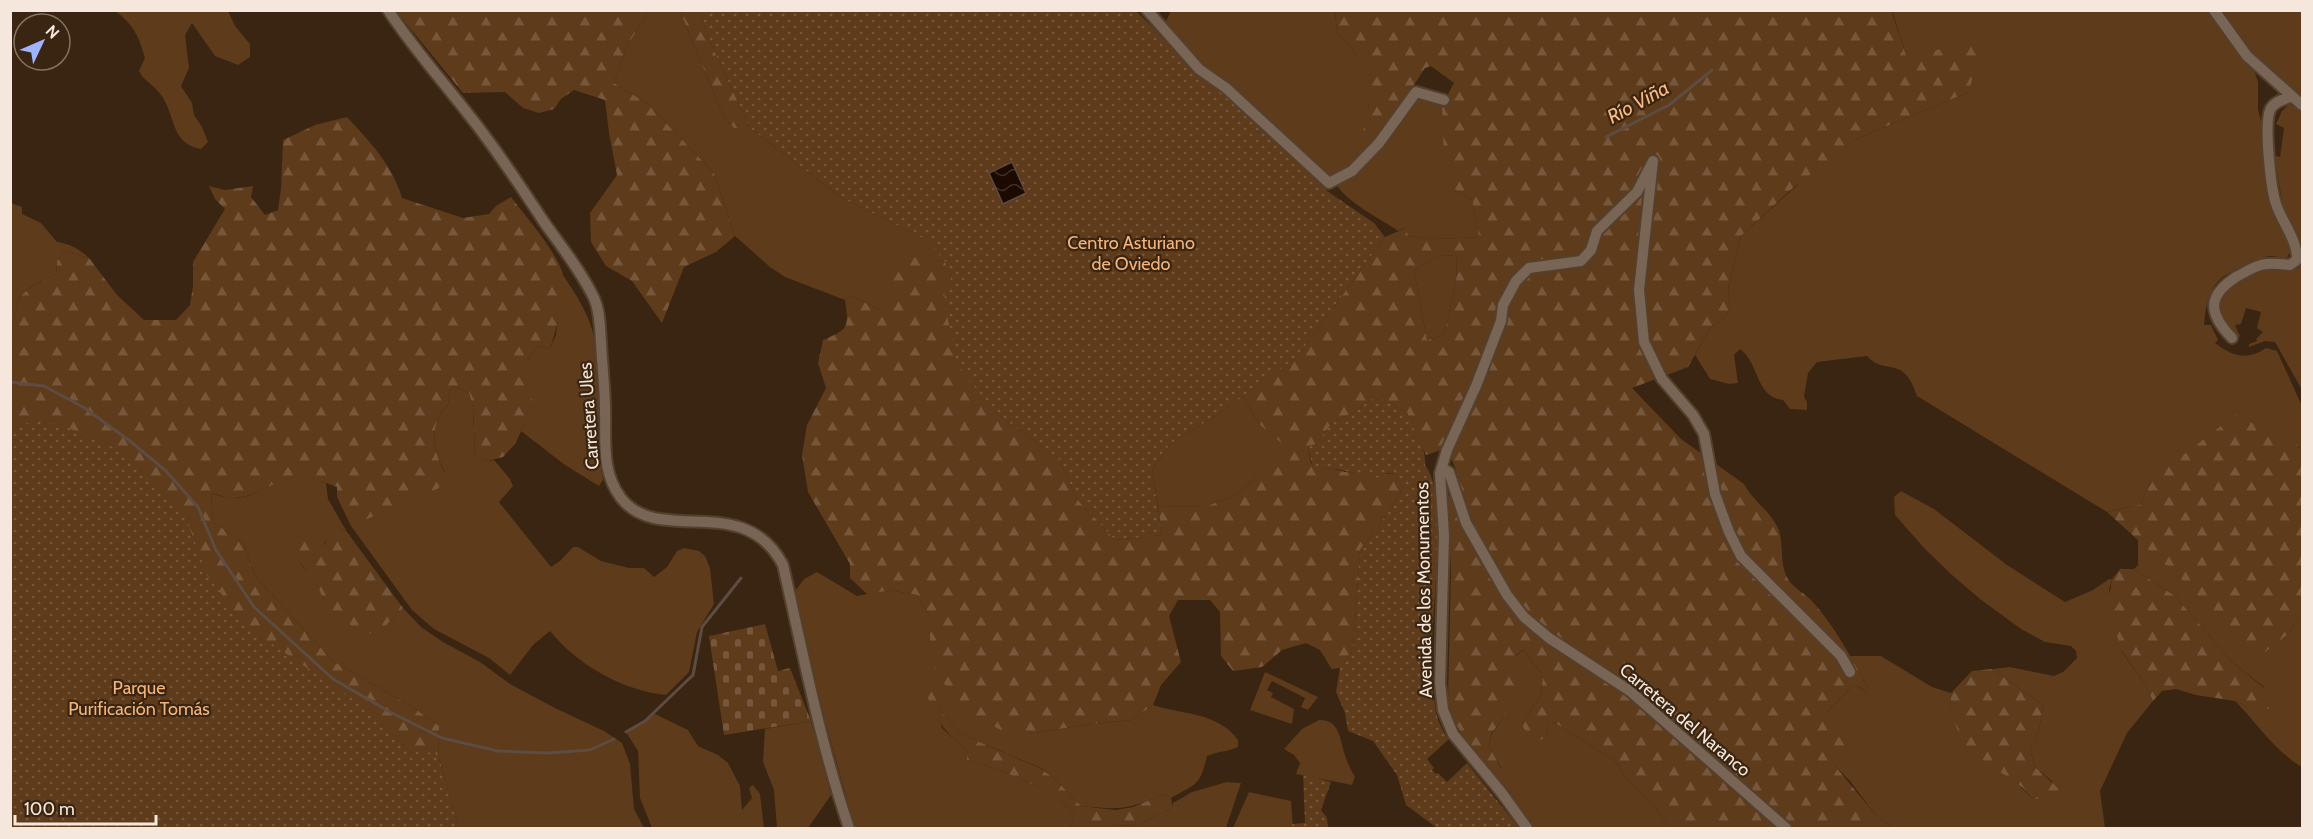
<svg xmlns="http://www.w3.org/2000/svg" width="2313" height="839" viewBox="0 0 2313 839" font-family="Cabin,sans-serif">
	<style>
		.grass { fill: #5e3b1a }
		.forest { fill: url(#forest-firs); fill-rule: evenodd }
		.cemetery { fill: url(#cemetery-stones) }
		.park { fill: url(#park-dots) }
		.water { fill: url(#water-waves); stroke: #5d4c42; stroke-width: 1.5 }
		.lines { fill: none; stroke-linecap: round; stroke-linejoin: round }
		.stream { stroke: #5d4c42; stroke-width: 3 }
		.minor-casing { stroke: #53402d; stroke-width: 14 }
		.minor { stroke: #786556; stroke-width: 10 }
		.labels { text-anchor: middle; stroke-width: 4.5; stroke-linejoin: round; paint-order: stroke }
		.park-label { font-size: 18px; fill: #f5b47b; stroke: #392511 }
		.street-label { font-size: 18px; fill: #f5e7db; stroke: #392511 }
		.water-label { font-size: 20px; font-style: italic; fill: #fab980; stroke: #392511 }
	</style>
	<defs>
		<pattern id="forest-firs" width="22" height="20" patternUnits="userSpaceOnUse" patternTransform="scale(1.5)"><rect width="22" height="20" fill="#5e3b1a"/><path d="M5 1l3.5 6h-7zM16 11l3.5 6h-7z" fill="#76573b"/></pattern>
		<pattern id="cemetery-stones" width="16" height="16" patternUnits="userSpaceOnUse" patternTransform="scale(1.5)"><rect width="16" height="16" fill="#5e3b1a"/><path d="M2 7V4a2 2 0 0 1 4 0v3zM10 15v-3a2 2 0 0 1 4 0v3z" fill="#76573b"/></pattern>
		<pattern id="park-dots" width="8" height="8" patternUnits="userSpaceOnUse" patternTransform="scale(1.5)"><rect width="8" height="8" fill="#5e3b1a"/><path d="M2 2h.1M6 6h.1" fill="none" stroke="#76573b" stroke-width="1.8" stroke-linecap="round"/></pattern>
		<pattern id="water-waves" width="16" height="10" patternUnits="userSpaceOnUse" patternTransform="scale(1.5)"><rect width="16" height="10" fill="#1c0a00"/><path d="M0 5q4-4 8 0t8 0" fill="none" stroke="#3e2e25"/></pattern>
	</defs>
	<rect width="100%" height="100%" fill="#392511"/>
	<!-- grass -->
	<path class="grass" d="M115,11H228L235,26L250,44V57L238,65L215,56L192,23L185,35L189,68L181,86L192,103L194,115L202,127L208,142L201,149C170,144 176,115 161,95C155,86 143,80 139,71L145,58C139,36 133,24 115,11Z
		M649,11H680L724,118L734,128H750L842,198L915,234L763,91L972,275L945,261L924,259L881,310L851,296L845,300L785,277L770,267L735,236L714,173L648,104L614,83L627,46Z
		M1171,11H1335L1337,32L1354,51L1372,76L1368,109L1376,144L1409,92L1444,100L1454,189L1472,200L1479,237L1437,239L1407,236L1405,228L1398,231C1378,217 1341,200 1332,177L1209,72L1164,25Z
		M1892,11H2207L2255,73L2258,82V110L2263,128L2267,194L2291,249L2287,258C2281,258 2275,256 2269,256C2259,258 2252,264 2243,267C2212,277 2207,295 2204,325H2211L2218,340L2215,343C2232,356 2247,361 2266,348L2277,351L2302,406V451L2296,443L2151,480L2141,504L2107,512L1917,396C1903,353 1886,377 1867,356L1817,362L1808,373L1804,397L1807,402V410L1790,409L1783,400C1755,397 1760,364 1740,349L1734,355L1738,383L1729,384L1710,379L1695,355L1710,328L1724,318L1730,308L1728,289L1741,236L1815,169L1856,139L1969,92L1907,58Z
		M2221,11H2302V98L2264,67Z
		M2289,104L2302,110V255L2295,233L2284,212L2274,155L2280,157L2284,128L2276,124L2282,111Z
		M11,203L22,207V214L41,223L57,242C71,244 79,249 89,258L64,251L57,261L56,274C45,281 21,288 18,302C15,311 15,320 11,329Z
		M1438,255L1457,256L1456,283L1444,335L1427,340L1414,271Z
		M2302,263V390L2275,342L2265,341L2249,347V344L2257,341L2256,339L2263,332L2257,328L2261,312L2246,308L2241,324L2235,325L2240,336L2238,338C2232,333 2232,328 2227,323C2211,305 2220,294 2237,282C2243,278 2250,273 2257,270C2271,266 2285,270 2299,268Z
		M563,275C577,296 591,317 595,342C602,387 594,434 603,480L599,486L565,465L521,431L526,421V362L538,346L550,348L556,335Z
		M453,386L469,393L473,407L475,455L488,461L494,460L510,479L513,486L499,502L551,567L560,561L573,547H578L601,561L629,568H644L654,577L667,567L677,551L684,548L699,551L705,556L710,568L714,604L697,632L689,672L666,695C624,691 577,665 550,631L533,645L510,675L489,658L434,629L412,610L351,526L392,506L445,472C435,454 430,436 439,417C441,412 446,409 448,404C450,397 447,393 453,386Z
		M1243,396L1259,424L1291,449L1258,474L1250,483L1234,496L1207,506L1158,507L1152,470L1170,444L1220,413Z
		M298,472L326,483L328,499L347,532L338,527L322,546L297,551C299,569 306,567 315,580C319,586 321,592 323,599L388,624L403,608L421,627L443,642L480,662L510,684L555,708L604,731L622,743L630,764L634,809L644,828H457L458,825L438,755L439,726L414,708L333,661L255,576L243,542L213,522L211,493C217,495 223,497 230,498C252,500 278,480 298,472Z
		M1901,491L1934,509L2007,565L2065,602L2093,590L2109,579H2112L2109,590L2122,652L2143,681L2153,701L2127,733L2100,791L2105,828H1893L1874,813L1850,781L1835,766L1825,714L1853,686L1859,687L1867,693L1869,690L1850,656H1881L1932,687L1951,693L1950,708L1957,725L2033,799L2053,782L2035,767L2030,750L2039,730L2043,705L1992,669L2010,667L2054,676L2063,672L2077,658L2076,651L2071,646L2045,642L2021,629L1980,599L1952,575L1925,549L1895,515L1894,497Z
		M2138,539L2182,580L2288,634L2302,613V765L2300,766C2273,749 2257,723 2235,701L2253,710L2264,687L2233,663L2175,596L2134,569L2138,565Z
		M817,572L857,596L889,590L917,595L930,616V643L1027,734L1092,724L1132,720L1153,705C1183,715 1218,712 1238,740V747C1228,752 1218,751 1207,756C1200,786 1197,783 1171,798L1164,794C1127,810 1120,810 1081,806L1054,778L1041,768L961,734L940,710L930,686L942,728L967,751V760C991,766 1057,790 1071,811C1075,817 1073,822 1070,828H855L825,721L795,591L804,579Z
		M1524,649L1534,665L1543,674L1541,695L1522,724L1547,737L1548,721H1552L1615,761L1626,778L1656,809L1671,828H1534L1491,771L1502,769L1489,746L1491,735L1504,717L1516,656Z
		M1265,672L1318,697L1308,710L1301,707L1305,698L1272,681L1267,690L1273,693L1271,697L1294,709L1292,724L1250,710Z
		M653,713L688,730L698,746L718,755L728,763L740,786L742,810L752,798L749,788L753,785L760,794L764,828H652L640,798L638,751L626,732L645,721Z
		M1319,720C1340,719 1340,740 1345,755C1347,763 1351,770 1355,777L1352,785L1296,774L1300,763L1294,755L1284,749L1302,729Z
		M811,721L831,795L808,828H777L774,790L763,762L765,729Z
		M1227,782L1241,783L1226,828H1105L1114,825L1137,826L1173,807V803L1192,792Z
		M1249,792L1291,801L1293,828H1233Z"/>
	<!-- forest -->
	<path class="forest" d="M1891,10L1907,58L1982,38L1969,92L1856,139L1793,188L1741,236L1728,289L1730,308L1724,318L1710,328L1688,367L1632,388L1681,439L1744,484C1753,501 1770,511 1778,528C1785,546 1778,566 1790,582C1796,589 1805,594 1811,600C1835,626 1852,659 1869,690L1868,694L1860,687L1853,686L1825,714L1853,749L1835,766L1874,813L1893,828H1671L1656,809L1626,778L1615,761L1552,721H1548L1547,737L1540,740L1524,729L1522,724L1541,695L1543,674L1534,665L1524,649L1516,655L1520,667L1504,717L1491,734L1489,746L1502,770L1491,771C1473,748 1452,728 1448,699L1451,571L1448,496L1460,490C1457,474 1456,458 1441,450L1426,455L1409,422L1407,412L1380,398H1373L1353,413L1333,422L1316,444L1308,447L1311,463L1321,470L1330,468L1345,472L1397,474V477L1403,488L1393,506L1360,550L1353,650L1340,668L1332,669L1320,650L1306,643L1282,650L1262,667L1233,671L1221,656L1220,612L1210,600H1178L1169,616L1181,662L1161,685L1153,705L1132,720L1092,724L1027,734L1001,730L972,715L939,678L933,663L930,643V616L917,595L889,590L868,595L850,578V564L808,492L802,455L807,425L826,388L818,363L823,340C849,329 849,327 845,300L851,296L881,310L890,297L889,266L904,256L945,261L995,412L1059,459L1077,499L1115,540L1162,535L1158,507L1207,506L1234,496L1250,483L1258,474L1259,465L1276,453L1290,450L1259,424L1243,396L1297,357L1385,237L1406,228L1408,236L1437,239L1479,237L1472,200L1454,189L1444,160L1442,105L1454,83L1431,66L1425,68L1376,144L1357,159L1368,109L1371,76L1354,51L1337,32L1335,11ZM1438,255L1457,256L1456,283L1444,335L1427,340L1414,271Z
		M396,11H649L627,46L614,83L648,104L714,173L735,236L716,252L684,267L662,323L632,281L606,266L591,242L590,213L617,175L609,133L605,100L574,90L561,99L554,109L539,113L523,108L505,92L463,93Z
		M680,11H699L712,46L750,128H734L724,118Z
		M347,117C370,142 392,164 402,198L463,218L489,214L496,206L511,197C525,216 558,253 563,275C566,289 556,334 550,348L538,346L526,362L532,400L526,421L515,444L503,457L488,461L475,455L473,407L469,393L453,386C447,393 450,397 448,404C446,409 441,412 439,417C430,436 435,454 445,473L439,488L351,526L337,497V487L299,473C278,480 251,500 230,498C223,497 217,494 211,493L213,522L243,542L255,576L333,661L414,708L439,726L438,755L409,750L361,710L11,511L10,329C15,320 15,311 18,302C21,289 44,281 56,274L57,261L64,251L89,258L117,295L144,320H176L190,305L193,286V262L225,209L215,199L209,186L225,190L253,186L251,197L265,215L278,210L281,189L283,140L315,125Z
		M2235,415L2296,443L2302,451V613L2288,634L2260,656L2182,580L2107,512L2141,504L2151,480Z
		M338,527L347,532L403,608C391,621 380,635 362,634C351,625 330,610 323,598C320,593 319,586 315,581C309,571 280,550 308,540L316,546H322L326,542L328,533Z
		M2120,569H2134L2175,596L2233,663L2263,687L2273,701L2268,709L2253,710L2235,701L2196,695L2176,689L2162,691L2153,701L2143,681L2121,650L2108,604L2112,579Z
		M1992,669L2043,705L2039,730L2030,750L2035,767L2059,789L2055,799H2033L2023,788L1963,746L1950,708L1951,693L1972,671Z
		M931,686L940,710L961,734L1040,768L1054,778L1081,806L1115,810L1133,807L1164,794L1171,798L1173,807L1137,826L1114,825L1105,828H1070C1073,822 1075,817 1071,811C1056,790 991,766 967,760V751C945,731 934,720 926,691Z"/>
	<!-- cemetery -->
	<path class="cemetery" d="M765,624L778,671L790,668L811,721L724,735L709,636Z"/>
	<!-- park -->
	<path class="park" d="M699,11H1136L1207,81L1266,128L1320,177L1327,191L1374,223L1385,237L1297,357L1220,413L1170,444L1152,470L1162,535L1115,540L1077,499L1059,459L995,412L957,365L945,304L944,289L951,280L945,261L925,239L842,198L750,128L712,46Z
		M1373,398H1380L1407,412C1411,431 1427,445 1425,465C1436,480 1436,500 1437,518C1440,580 1426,644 1435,706C1436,718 1442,729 1448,740L1427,759L1434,768L1432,770L1436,774L1438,773L1447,782L1467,763L1519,828H1437L1406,805L1397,775L1373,741L1348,731L1345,713L1336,692L1340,668L1353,650L1360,550L1393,506L1403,488L1397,477V474L1387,473L1380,478L1330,468L1321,470L1313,468L1308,447L1316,444L1333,422L1353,413Z
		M36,420L69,428L119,450L185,515L207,575L246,626L360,704L404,746L438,755L458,825L457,828H11V429Z
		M1303,774L1331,782L1321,810L1327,818L1328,828H1293L1292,824L1305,823Z"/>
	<!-- water -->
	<path class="water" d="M1012,162L1026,193L1003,204L989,173Z"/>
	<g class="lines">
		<!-- stream -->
		<path class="stream" d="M1606,137L1669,105L1712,70
			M10,382L44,386L83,407L130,441L166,471L198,507L216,550L254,607L333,679L390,712L442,738L498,751L548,753L590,750L614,739
			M626,732L645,721L693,675L702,627L741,578"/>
		<defs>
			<path id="minor" d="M388,10C417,54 454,94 485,136C506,164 525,193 544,222C561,246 581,271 594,298C600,311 600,328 601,343C602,365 605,388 605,410C606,441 601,472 621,498C659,547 744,490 783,565C803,653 820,743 849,828
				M1147,10L1199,69L1226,88L1329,183L1352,171L1379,143L1416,92L1444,100
				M2214,10L2247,56L2302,105
				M2232,338C2208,313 2207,296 2236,277C2246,272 2255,265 2266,264C2274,263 2282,264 2290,265L2297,260C2298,241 2282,222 2276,204C2271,189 2263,121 2271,108C2276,101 2284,99 2291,97
				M1442,468L1449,472L1466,523L1507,595L1524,617L1549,638L1630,691L1786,828
				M1527,828L1501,792L1453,734L1443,710L1440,683L1444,535L1440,473L1447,450L1476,386L1501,321L1503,305L1516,281L1529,268L1581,261L1591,250L1597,231L1637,192L1653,161L1639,290L1644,342L1662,379L1693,415L1704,434L1715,494L1729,532L1741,556L1841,656L1850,672"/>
		</defs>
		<!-- minor casing -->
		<use href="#minor" class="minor-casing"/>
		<!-- minor -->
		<use href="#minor" class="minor"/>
	</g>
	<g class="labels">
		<!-- park labels -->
		<g class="park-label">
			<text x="1131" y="249">Centro Asturiano<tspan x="1131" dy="21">de Oviedo</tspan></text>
			<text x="139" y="694">Parque<tspan x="139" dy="21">Purificación Tomás</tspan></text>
		</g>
		<!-- street labels -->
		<g class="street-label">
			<text transform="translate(589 416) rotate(-94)" y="6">Carretera Ules</text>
			<text transform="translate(1424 590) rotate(-91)" y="6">Avenida de los Monumentos</text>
			<text transform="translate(1685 720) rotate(40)" y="6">Carretera del Naranco</text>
		</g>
		<!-- water labels -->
		<g class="water-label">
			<text transform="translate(1638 102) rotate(-29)" y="7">Río Viña</text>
		</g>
	</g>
	<!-- border -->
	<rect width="2313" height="839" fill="none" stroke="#f5e7db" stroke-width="24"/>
	<!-- north arrow -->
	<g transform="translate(42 42) rotate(46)"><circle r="28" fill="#392511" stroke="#847362" stroke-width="1.5"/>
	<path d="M0-4.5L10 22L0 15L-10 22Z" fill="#a0b3fd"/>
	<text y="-9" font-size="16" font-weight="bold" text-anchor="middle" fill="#f5e7db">N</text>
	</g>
	<!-- scale -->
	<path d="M15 815v9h141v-9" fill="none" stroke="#f5e7db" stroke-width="3"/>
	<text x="24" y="815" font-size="18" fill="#f5e7db" stroke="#392511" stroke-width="4.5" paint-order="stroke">100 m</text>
</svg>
